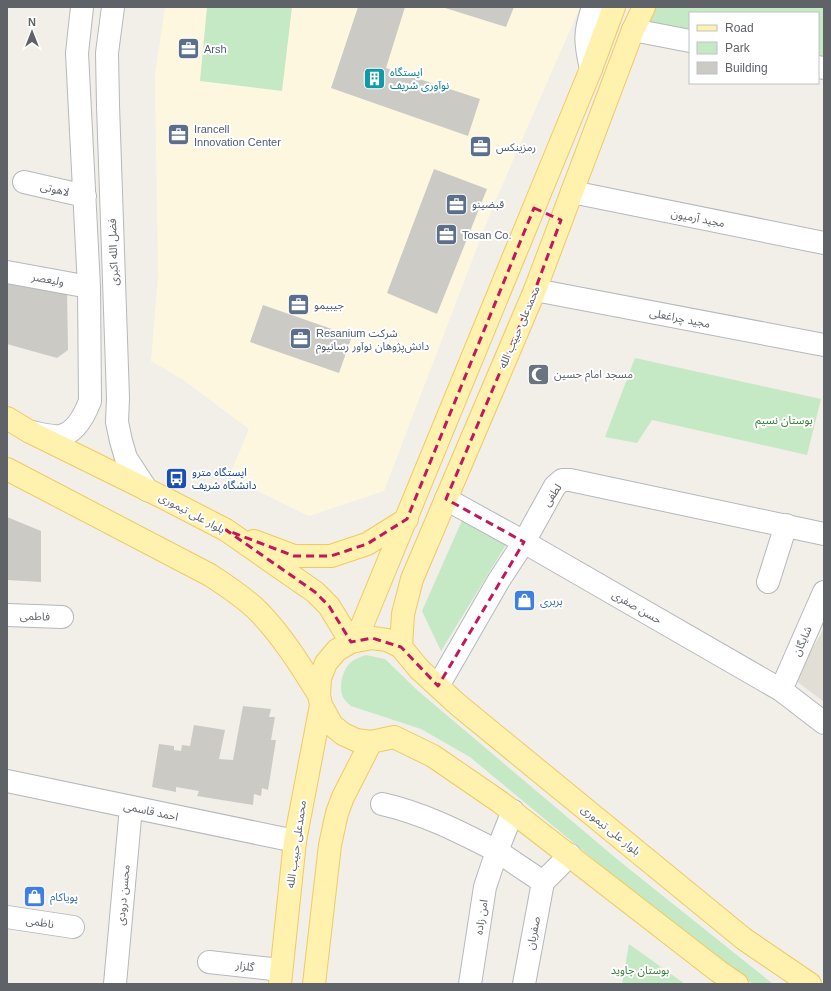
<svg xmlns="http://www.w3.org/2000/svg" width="831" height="991" viewBox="0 0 831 991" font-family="Arial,'Noto Sans Arabic',sans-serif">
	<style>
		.commercial { fill: #fef7e0 }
		.education { fill: #e1ded6 }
		.green { fill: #c5e8c5 }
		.building { fill: #cccac5 }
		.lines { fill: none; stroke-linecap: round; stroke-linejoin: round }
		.minor-casing { stroke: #b5b8bc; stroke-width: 24 }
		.major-casing { stroke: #f2c960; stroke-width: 24 }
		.minor { stroke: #fff; stroke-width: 22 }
		.major { stroke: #fff2af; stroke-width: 22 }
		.marked { fill: none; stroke: #c2185b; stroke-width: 3; stroke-dasharray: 8 5; stroke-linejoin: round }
		.labels { text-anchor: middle; stroke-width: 4; stroke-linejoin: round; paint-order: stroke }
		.service-label { font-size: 11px; fill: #4e5e75; stroke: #fff; text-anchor: start }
		.culture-label { font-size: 11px; fill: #0d838f; stroke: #fff; text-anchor: start }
		.street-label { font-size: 11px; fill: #5f6368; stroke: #fff }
		.worship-label { font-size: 11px; fill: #5b616d; stroke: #fff; text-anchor: start }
		.park-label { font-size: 11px; fill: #348238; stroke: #fff }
		.transit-label { font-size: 11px; fill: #164399; stroke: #fff; text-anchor: start }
		.shop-label { font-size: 11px; fill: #366cbe; stroke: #fff; text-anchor: start }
	</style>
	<rect width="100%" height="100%" fill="#f1efe8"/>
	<!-- commercial -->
	<path class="commercial" d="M165,7H580L491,211L384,491L309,516L229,477L249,429L185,381L151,361L158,277L155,75Z"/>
	<!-- education -->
	<path class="education" d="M824,628V702L795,680Z"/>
	<!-- green -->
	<path class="green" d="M207,7H292L282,91L200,81Z
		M655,7H824V61L818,60V13H690V33L648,24Z
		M635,358L821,399L807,455L652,420L637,443L605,437Z
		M464,516L507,543L441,651L422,611Z
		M366,655L385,659L417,690L618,860L773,984H753L697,945L470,757L421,729L351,706C349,704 346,702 344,699C338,689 342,672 349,664C354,659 360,657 366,655Z
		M629,944L685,984H622Z"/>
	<!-- building -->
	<path class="building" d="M358,7H405L386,68L480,99L468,136L331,88Z
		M442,7H514L506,27Z
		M434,169L487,189L437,314L387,293Z
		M9,276L67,288L68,350L57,358L7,344V289Z
		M263,305L352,336L339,373L250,342Z
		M7,517L41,531V582L7,580Z
		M243,706L271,709L269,717H275L271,740H276L268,790L262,788L261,796L254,794L253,805L197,796L199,791L176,787V792L152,787L159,744L174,746V750L181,751L182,745L190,746L194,725L225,730L219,759L233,760Z"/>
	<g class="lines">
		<defs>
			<path id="minor" d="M113,7L107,53L108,105L118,398L117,422L121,441L126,458L147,490
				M633,30L690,41
				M818,67L824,68
				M591,69C585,42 584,33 593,7
				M24,182L85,196
				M572,192L824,243
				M7,272L89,287
				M535,290L824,345
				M32,432C41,434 51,437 60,436C76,433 85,414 90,401L89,287L77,53L82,7
				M446,499L524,542L781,690L824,723
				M768,582L786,525
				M7,615L62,617
				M438,686L499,580L524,542L555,486L562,480H570L824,534
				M781,690L824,592
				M7,781L295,841
				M382,804C423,813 460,832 497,851L485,887L470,984
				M513,811L497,851L543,882L570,855
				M7,917L73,927
				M209,962L281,970
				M115,984L131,807
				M524,984L543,882"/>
			<path id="major" d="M7,418L30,432L166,499L226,530L315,592L329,606L351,642
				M7,469L210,575C227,586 245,598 259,612C283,637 301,666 319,695
				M254,541L294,556H331L367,544L407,519
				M356,640L591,69L614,7
				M401,647L403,614L412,579L535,290L633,30L644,7
				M280,984L295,841L321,705
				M314,984L330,845L337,813L343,797L371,742
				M737,984L718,971L500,802L433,756L394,737L371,742L356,740L343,734L332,725L321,705L319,695L320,678L326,663L337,650L351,642L372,638L387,640L401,647L419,669L457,704L744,939L810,984"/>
		</defs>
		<!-- minor casing -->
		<use href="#minor" class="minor-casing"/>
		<!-- major casing -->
		<use href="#major" class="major-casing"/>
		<!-- minor -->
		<use href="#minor" class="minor"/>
		<!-- major -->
		<use href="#major" class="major"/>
	</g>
	<!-- marked area -->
	<path class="marked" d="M534,208L561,220L535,290L446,499L524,542L438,686L401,647L372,638L351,642L329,606L315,592L226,530L294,556H331L367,544L407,519Z"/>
	<!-- icons -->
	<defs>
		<symbol id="office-square" viewBox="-11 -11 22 22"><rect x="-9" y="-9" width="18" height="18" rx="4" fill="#5c6f8a" stroke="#fff"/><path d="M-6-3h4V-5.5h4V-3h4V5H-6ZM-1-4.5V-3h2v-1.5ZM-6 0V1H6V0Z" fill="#fff"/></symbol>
		<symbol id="building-square" viewBox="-11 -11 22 22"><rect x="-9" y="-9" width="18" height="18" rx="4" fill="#0f9aa8" stroke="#fff"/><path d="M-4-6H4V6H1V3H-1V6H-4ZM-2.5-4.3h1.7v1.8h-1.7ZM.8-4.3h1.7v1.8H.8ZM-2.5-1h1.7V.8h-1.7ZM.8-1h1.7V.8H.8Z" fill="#fff"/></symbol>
		<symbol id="mosque-square" viewBox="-11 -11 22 22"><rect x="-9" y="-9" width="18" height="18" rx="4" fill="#6b7280" stroke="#fff"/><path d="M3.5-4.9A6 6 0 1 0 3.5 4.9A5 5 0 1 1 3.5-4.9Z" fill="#fff"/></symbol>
		<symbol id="bus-square" viewBox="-11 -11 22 22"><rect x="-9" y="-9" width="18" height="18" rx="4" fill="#1a4fb4" stroke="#fff"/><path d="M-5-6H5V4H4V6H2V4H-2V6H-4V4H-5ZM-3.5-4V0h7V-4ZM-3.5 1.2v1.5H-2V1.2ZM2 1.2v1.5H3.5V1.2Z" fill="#fff"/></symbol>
		<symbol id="shop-square" viewBox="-11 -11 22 22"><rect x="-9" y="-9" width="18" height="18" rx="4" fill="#3f7fe0" stroke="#fff"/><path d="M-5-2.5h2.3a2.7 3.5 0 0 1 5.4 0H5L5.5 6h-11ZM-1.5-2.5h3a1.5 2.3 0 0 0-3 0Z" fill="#fff"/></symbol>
	</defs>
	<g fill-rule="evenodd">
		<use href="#office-square" x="176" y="36" width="25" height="25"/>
		<use href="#building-square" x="362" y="66" width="25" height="25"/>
		<use href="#office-square" x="166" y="122" width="25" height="25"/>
		<use href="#office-square" x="468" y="134" width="25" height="25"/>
		<use href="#office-square" x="444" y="192" width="25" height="25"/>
		<use href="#office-square" x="434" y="222" width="25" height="25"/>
		<use href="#office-square" x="286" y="292" width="25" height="25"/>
		<use href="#office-square" x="288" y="326" width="25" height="25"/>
		<use href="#mosque-square" x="526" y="362" width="25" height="25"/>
		<use href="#bus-square" x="164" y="466" width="25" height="25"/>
		<use href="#shop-square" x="512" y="588" width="25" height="25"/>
		<use href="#shop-square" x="22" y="884" width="25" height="25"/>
	</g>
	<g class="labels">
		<!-- service labels -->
		<g class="service-label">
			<text x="204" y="53">Arsh</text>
			<text x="194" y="133">Irancell<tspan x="194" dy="13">Innovation Center</tspan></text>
			<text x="496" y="151">رمزینکس</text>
			<text x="472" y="208">قبضینو</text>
			<text x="462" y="239">Tosan Co.</text>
			<text x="314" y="309">جیبیمو</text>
			<text x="316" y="337">Resanium شرکت<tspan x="316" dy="13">دانش‌پژوهان نوآور رسانیوم</tspan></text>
		</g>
		<!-- culture labels -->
		<g class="culture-label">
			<text x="390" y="76">ایستگاه<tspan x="390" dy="13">نوآوری شریف</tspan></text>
		</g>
		<!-- street labels -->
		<g class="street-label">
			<text transform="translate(55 189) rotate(13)" y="4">لاهوتی</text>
			<text transform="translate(698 218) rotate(11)" y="4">مجید آرمیون</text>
			<text transform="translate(113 252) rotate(-92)" y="4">فضل الله اکبری</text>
			<text transform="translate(48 279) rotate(10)" y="4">ولیعصر</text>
			<text transform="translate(680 318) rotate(11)" y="4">مجید چراغعلی</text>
			<text transform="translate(519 327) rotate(-67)" y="4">محمدعلی حبیب الله</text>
			<text transform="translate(552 495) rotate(-56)" y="4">لطفی</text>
			<text transform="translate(192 513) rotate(28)" y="4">بلوار علی تیموری</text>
			<text transform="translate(637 607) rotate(30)" y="4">حسن صفری</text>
			<text transform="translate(35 616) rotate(2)" y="4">فاطمی</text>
			<text transform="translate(802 641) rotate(-66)" y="4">شایگان</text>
			<text transform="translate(151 811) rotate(12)" y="4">احمد قاسمی</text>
			<text transform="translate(611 830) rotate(39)" y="4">بلوار علی تیموری</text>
			<text transform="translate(296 844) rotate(-82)" y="4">محمدعلی حبیب الله</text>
			<text transform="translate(123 895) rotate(-85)" y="4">محسن درودی</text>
			<text transform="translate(481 917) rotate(-81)" y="4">امن زاده</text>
			<text transform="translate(40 922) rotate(9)" y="4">ناظمی</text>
			<text transform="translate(533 933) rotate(-79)" y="4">صفریان</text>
			<text transform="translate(245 966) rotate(7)" y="4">گلزار</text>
		</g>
		<!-- worship labels -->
		<g class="worship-label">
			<text x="554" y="378">مسجد امام حسین</text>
		</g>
		<!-- park labels -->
		<g class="park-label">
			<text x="784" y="424">بوستان نسیم</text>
			<text x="640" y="974">بوستان جاوید</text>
		</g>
		<!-- transit labels -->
		<g class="transit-label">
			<text x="192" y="476">ایستگاه مترو<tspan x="192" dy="13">دانشگاه شریف</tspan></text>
		</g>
		<!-- shop labels -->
		<g class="shop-label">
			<text x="540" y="605">بربری</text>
			<text x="50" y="901">پویاکام</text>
		</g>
	</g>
	<!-- border -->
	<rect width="831" height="991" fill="none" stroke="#5f6368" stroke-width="16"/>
	<!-- legend -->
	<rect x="689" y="12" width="130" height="72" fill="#ffffff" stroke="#bfc1c3"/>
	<rect x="697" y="25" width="20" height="6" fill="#fff2af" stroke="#bfc1c3"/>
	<text x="725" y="32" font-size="12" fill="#5f6368">Road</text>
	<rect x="697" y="42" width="20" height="12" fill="#c5e8c5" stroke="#bfc1c3"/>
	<text x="725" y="52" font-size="12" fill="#5f6368">Park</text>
	<rect x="697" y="62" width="20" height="12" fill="#cccac5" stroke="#bfc1c3"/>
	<text x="725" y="72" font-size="12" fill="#5f6368">Building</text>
	<!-- north arrow -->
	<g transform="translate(32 32)" stroke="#ffffff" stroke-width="3" paint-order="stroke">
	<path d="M0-3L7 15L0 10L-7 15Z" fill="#5f6368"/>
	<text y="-6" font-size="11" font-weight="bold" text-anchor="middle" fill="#5f6368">N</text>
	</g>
</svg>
